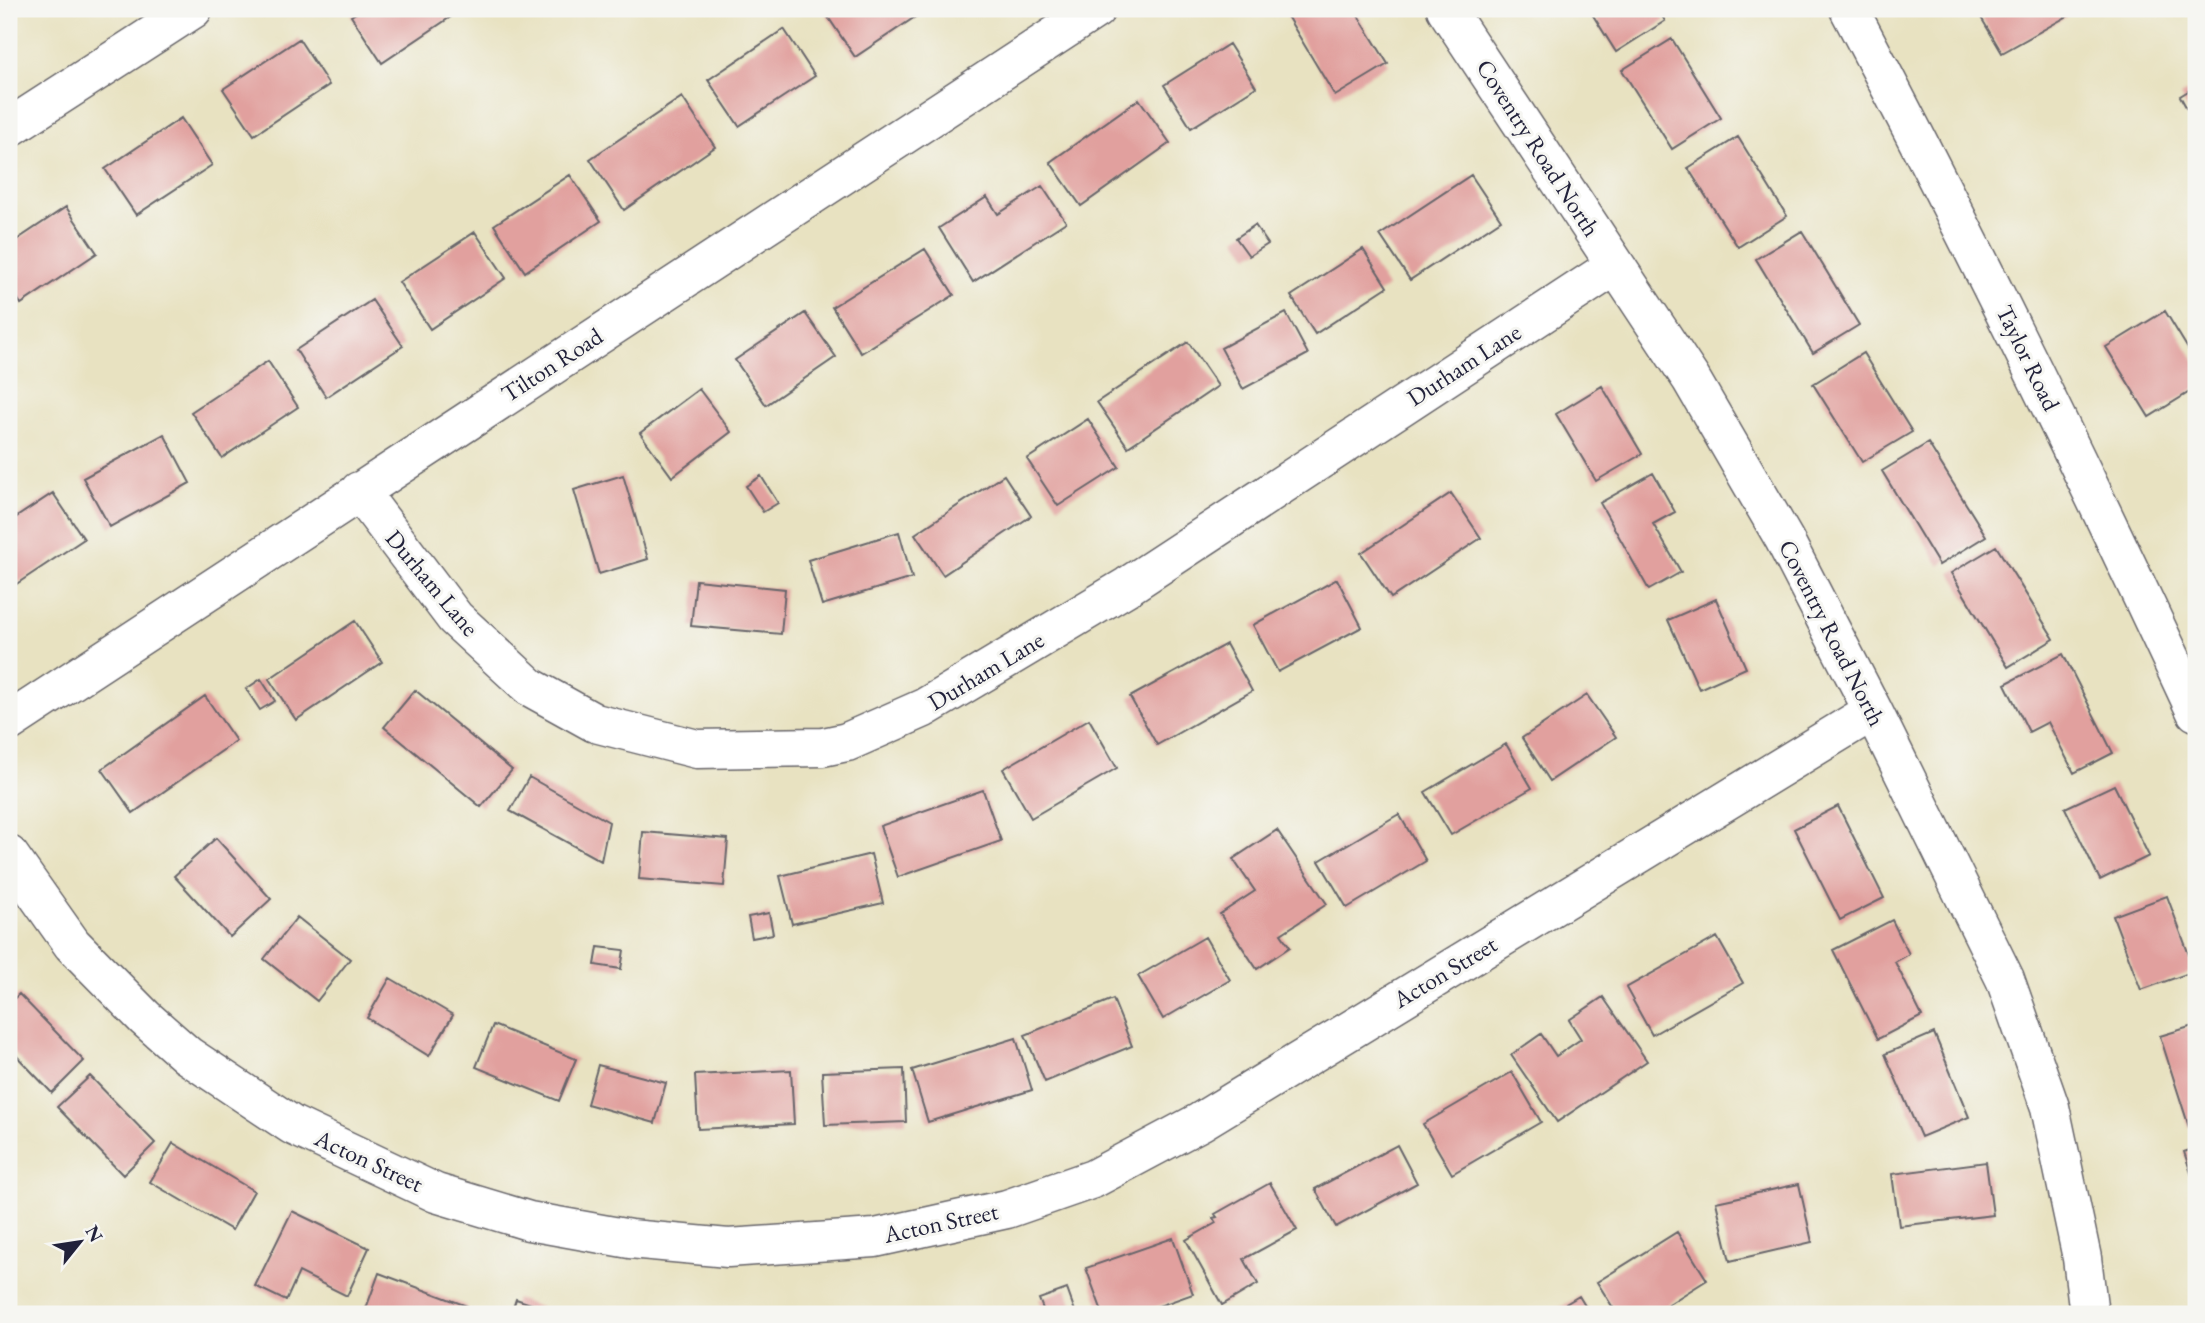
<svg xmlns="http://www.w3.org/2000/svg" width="2205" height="1323" viewBox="0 0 2205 1323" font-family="'EB Garamond',serif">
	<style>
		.building { fill: #e1a09e }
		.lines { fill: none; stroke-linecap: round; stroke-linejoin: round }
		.minor-casing { stroke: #67656a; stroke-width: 41 }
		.minor { stroke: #fff; stroke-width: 38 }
		.labels { text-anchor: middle; stroke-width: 6; stroke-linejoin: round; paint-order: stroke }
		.street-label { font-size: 24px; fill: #22223b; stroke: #f6f6f2 }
	</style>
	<rect width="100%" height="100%" fill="#f6f6f2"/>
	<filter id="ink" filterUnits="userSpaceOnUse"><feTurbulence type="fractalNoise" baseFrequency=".0143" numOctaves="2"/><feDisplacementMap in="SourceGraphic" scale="14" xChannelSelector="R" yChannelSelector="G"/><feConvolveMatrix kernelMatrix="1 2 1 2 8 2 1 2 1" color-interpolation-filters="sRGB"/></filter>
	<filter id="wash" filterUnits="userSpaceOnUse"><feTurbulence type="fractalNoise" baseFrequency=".00686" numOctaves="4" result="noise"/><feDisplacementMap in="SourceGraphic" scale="28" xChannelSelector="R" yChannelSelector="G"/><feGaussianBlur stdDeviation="1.57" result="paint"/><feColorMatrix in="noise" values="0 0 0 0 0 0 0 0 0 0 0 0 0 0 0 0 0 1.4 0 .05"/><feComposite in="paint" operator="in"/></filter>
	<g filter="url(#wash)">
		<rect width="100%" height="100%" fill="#e8e2c1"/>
		<g id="blocks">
			<!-- building -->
			<path class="building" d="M362,9H456L458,12L382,63L351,16Z
				M827,9H927L855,57L824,11Z
				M1298,9H1354L1388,64L1335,96L1287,16Z
				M1589,9H1658L1665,21L1616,52Z
				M1976,9H2073L2075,12L2002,53Z
				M784,29L815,76L739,126L708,80Z
				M299,39L329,85L254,135L223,89Z
				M1672,39L1721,118L1672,149L1622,70Z
				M1229,44L1256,87L1191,128L1164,85Z
				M2195,87L2196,113L2191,116L2180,96Z
				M682,97L715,147L624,210L590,159Z
				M1139,99L1170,143L1081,206L1050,162Z
				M181,118L212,165L136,215L105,169Z
				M1738,137L1787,216L1738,247L1688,168Z
				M570,175L601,221L525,272L494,225Z
				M1471,175L1501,220L1410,280L1380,235Z
				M1042,186L1066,222L973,282L939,228L987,197L998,214Z
				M66,207L97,253L21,304L9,286V245Z
				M1255,225L1268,244L1249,256L1236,238Z
				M1802,231L1859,325L1813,353L1756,259Z
				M475,232L506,278L430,329L399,282Z
				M925,249L954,295L861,353L832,307Z
				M1363,249L1387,287L1315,334L1291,296Z
				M372,300L403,346L326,397L296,350Z
				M2165,311L2196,362V388L2149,417L2106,347Z
				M805,313L836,357L766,405L735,360Z
				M1286,313L1308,354L1243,389L1221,348Z
				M1188,342L1218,386L1128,447L1097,402Z
				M1863,353L1912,432L1862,462L1813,384Z
				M268,361L298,407L222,458L191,412Z
				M1602,386L1642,454L1596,481L1556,414Z
				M699,389L731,432L672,477L640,433Z
				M1088,419L1119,467L1058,506L1027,459Z
				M164,434L190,483L110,527L83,478Z
				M1928,443L1986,536L1939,565L1882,471Z
				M1653,473L1675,512L1653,524L1681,572L1649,590L1600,503Z
				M623,475L648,559L599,574L574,490Z
				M1004,475L1031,516L943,575L915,534Z
				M761,476L778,503L763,512L746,486Z
				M53,493L84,539L9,589V522Z
				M1451,493L1481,538L1391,598L1361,553Z
				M899,532L912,578L822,605L808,560Z
				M1996,546L2054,639L2008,667L1951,573Z
				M1337,579L1362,627L1278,672L1253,625Z
				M696,580L785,589L781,634L691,626Z
				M1716,599L1746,668L1699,689L1668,620Z
				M355,621L382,662L296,720L269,679Z
				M1226,644L1252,691L1157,745L1130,697Z
				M2063,654L2113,753L2074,773L2048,722L2029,732L2005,684Z
				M261,679L275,701L260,710L246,689Z
				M415,690L512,770L481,807L384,727Z
				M1587,695L1616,737L1550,781L1522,738Z
				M205,696L236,741L133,813L102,769Z
				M1089,719L1117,768L1031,818L1003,769Z
				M1506,744L1532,788L1451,835L1425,792Z
				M529,777L609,822L601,861L510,811Z
				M2114,785L2149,856L2100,880L2065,808Z
				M983,790L1001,841L898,877L880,826Z
				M1838,806L1884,898L1840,920L1794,829Z
				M1399,814L1426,861L1347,908L1319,861Z
				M1277,830L1327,904L1281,934L1290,947L1257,969L1220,914L1255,891L1233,859Z
				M643,832L728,839L724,886L639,879Z
				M216,838L271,899L230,937L174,876Z
				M871,854L883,903L792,924L780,876Z
				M2167,896L2195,971L2141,990L2113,916Z
				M769,913L773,934L752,938L748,917Z
				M297,917L350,959L317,1001L264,959Z
				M1892,920L1909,954L1895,962L1922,1016L1878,1039L1833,950Z
				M1205,937L1230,980L1163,1019L1138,976Z
				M1717,937L1743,983L1652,1035L1626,988Z
				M598,947L624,950L621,969L595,965Z
				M390,978L453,1015L429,1056L367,1018Z
				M19,994L84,1061L52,1093L9,1048V1003Z
				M1603,997L1647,1061L1557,1122L1511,1055L1541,1034L1556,1056L1581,1039L1569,1020Z
				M1113,999L1132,1046L1045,1082L1025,1035Z
				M493,1025L576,1059L559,1101L476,1067Z
				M2196,1025V1125L2189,1127L2160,1036Z
				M1934,1033L1969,1117L1921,1137L1885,1054Z
				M1016,1038L1032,1090L928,1122L912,1070Z
				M598,1065L666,1083L655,1123L587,1104Z
				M904,1069L906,1122L825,1125L822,1072Z
				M791,1070L794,1124L698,1129L695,1075Z
				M1512,1072L1541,1122L1452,1174L1423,1124Z
				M90,1076L155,1143L123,1175L57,1107Z
				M173,1143L254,1191L232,1230L150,1182Z
				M1397,1145L1417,1183L1336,1227L1315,1189Z
				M2196,1148V1188L2184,1152Z
				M1986,1162L1993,1215L1899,1226L1892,1174Z
				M1270,1183L1297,1230L1244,1259L1258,1284L1222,1305L1186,1240L1216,1223L1213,1218L1217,1217L1215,1214Z
				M1799,1184L1812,1242L1730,1261L1716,1202Z
				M292,1211L369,1248L347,1296L299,1272L286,1301L255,1286Z
				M1677,1232L1707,1280L1653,1314H1617L1597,1282Z
				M1173,1238L1193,1294L1136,1314H1103L1086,1268Z
				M379,1273L467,1306L464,1314H364Z
				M1067,1289L1076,1314H1045L1039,1299Z
				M1579,1296L1590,1314H1549Z
				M516,1299L560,1314H511Z"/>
		</g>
	</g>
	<g filter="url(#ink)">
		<use href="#blocks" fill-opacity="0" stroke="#67656a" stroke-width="2"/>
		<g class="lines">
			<defs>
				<path id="minor" d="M1446,9L1691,379L1784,539L1873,711L2005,979L2050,1107L2082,1258L2089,1314
					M1849,9C1971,240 2086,475 2196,712
					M9,128L193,9
					M359,491L455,618L530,687L595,723L697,749L823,747L847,742L924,708L1128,586L1615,266
					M9,722L1096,9
					M9,855L72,944L145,1018L187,1055L292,1125L436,1193L529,1221L630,1239L728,1248L875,1238L1007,1209L1093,1179L1200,1122L1873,711"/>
			</defs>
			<!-- minor casing -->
			<use href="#minor" class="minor-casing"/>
			<!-- minor -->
			<use href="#minor" class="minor"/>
		</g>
	</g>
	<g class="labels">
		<!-- street labels -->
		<g class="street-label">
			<text transform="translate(1538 148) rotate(57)" y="8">Coventry Road North</text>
			<text transform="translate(2028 358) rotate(64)" y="8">Taylor Road</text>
			<text transform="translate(552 365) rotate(-33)" y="8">Tilton Road</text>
			<text transform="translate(1464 365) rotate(-33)" y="8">Durham Lane</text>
			<text transform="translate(432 583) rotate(50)" y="8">Durham Lane</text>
			<text transform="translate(1832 633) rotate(63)" y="8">Coventry Road North</text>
			<text transform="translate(986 671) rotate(-31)" y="8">Durham Lane</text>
			<text transform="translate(1445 972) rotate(-31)" y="8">Acton Street</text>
			<text transform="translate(369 1161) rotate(25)" y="8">Acton Street</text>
			<text transform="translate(941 1223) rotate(-12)" y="8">Acton Street</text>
		</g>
	</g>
	<!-- margin -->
	<rect width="2205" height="1323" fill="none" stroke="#f6f6f2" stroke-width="35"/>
	<!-- north arrow -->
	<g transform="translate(80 1242) rotate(60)" stroke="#f6f6f2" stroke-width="5" paint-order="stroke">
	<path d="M0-5L12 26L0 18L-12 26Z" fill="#22223b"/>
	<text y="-10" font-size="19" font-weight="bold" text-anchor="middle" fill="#22223b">N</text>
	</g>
</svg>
